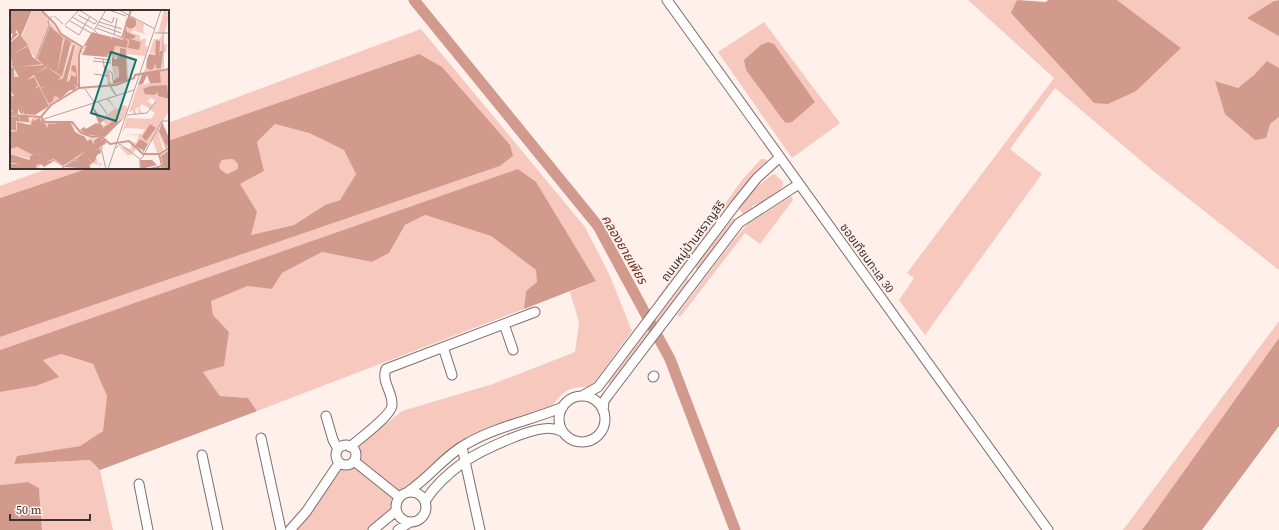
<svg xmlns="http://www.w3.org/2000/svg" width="1279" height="530" viewBox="0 0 1279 530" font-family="'Source Serif 4','Noto Sans Thai',serif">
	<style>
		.green { fill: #f7c8bd }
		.water { fill: #d2998d; fill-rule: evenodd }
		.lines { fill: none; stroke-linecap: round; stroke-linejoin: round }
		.canal { stroke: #d2998d; stroke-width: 11 }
		.minor-casing { stroke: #7e6e6a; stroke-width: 11 }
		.minor { stroke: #fff; stroke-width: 9 }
		.labels { text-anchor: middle; stroke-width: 4; stroke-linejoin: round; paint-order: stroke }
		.street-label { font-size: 12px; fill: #3b3332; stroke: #fff0ec }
		.water-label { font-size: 13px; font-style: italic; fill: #702b1f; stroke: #fff0ec }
		.inset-river { fill: none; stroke: #d2998d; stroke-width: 2 }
		.inset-road { fill: none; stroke: #b1a4a2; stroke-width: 1 }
		.view { fill: #0f766e; fill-opacity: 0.15; stroke: #0f766e; stroke-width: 2 }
		.inset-edge { fill: none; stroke: #3b3332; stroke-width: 2 }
	</style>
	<rect width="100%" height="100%" fill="#fff0ec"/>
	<!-- green -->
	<path class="green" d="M968,0H1017L1012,13L1181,48L1117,0H1277L1274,1L1279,36V68L1267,62L1254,75L1238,88L1215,81L1270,124L1279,117V270L1152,170L1055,88L1010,149L1042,174L925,335L899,300L914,278L907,273L1054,78Z
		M764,22L840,123L792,158L718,52Z
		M421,29L585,227L610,276L632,331L591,387C568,386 562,391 550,410L522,415L484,431L448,451L417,479L412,486L400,490L393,499L390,511L368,530H297L339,470H348L361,461L358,446L402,411L493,384L575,352L579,322L570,292L596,281L519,169L0,350V337L500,166L513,156L419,54L168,141V123Z
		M275,124L309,133L344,150L356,174L340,200L325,205L294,225L251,235L240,184L264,171L257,142Z
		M233,159L238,164V169L227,174L221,170L219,166L222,160Z
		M761,159H765L768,162L712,230L654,303L742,180Z
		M49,168H89L0,198V186Z
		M773,174L776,175L783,182L782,188L761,203L752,206V211L743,214L739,209C745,194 761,184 773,174Z
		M791,196L793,200L760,244L745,233L680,317L677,315L736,237L748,224Z
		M425,215L491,236L536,270L538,282L526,291L524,309L257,411L248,398L220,396L203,372L224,366L229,332L213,315L211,301L248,286L272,289L282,273L322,252L372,262L389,253L405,225Z
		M733,218L735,219V222L699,269L696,270V265Z
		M687,279L689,280L611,384L608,383Z
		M1279,321V338L1142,530H1123Z
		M60,354L93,364L107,396L103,431L80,446L17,456L14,464L90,460L100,470L113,530H42L39,488L28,482L0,485V392L36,386L58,377L43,360Z"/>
	<!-- water -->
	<path class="water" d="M1017,0L1046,2L1048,0H1117L1181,48L1136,91L1108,104L1094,103L1011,13Z
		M1279,0V36L1247,18L1274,1Z
		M768,42L774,44L815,102L792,122L786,123L783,120L746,70L744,60L761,45Z
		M419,54L442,67L510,145L513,156L500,166L0,337V198L89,168H168V141ZM275,124L309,133L344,150L356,174L340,200L325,205L294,225L251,235L257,212L240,184L264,171L257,142ZM233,159L238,164V169L227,174L221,170L219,166L222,160Z
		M1267,61L1279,68V117L1270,124L1266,138L1255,140L1225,114L1215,81L1238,88L1254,75Z
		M518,169L536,182L596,281L524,309L526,291L537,282L536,270L491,236L425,215L405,225L389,253L372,262L322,252L282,273L272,289L248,286L211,301L213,315L229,332L224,366L203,372L220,396L248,398L257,411L100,470L90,460L14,464L17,456L80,446L103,431L107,396L93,364L61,354L43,360L59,377L36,386L0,392V350Z
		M1279,338V426L1202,530H1142Z
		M28,482L39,488L42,530H0V485Z"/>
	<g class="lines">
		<!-- canal -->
		<path class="canal" d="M414,0L598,226L670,359L735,530"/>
		<defs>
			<path id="minor" d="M667,0L1048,530
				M504,324L513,350
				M443,347L452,375
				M653,377L654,376
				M582,396L598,387L736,204L757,178L780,157
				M559 419a23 23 0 1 1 46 0a23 23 0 1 1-46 0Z
				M603,411L604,401L609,394L739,223L799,184
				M326,416L333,440L338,449
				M261,438L281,530
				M336 455a10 10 0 1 1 20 0a10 10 0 1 1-20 0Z
				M350,447C359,439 392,415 392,405C393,392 381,382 386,369L535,312
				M462,447L480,530
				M202,455L218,530
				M354,461L399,497
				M139,484L148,530
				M409,491C430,477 445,455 468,443C498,426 532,420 563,407
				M396 507a15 15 0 1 1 30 0a15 15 0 1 1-30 0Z
				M425,501C434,487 450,472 464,462C480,451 536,424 554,429C557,429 560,431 563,432
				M290,530L306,512L339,463
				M373,530L396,511
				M398,530L410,522"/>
		</defs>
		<!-- minor casing -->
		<use href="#minor" class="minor-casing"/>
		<!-- minor -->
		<use href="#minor" class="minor"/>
	</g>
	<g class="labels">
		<!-- street labels -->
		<g class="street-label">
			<text transform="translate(693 241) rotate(-53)" y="4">ถนนหมู่บ้านสราญสิริ</text>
			<text transform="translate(867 258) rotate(54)" y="4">ซอยเทียนทะเล 30</text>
		</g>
		<!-- water labels -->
		<g class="water-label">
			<text transform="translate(625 249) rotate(60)" y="5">คลองยายเพียร</text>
		</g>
	</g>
	<!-- overview -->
	<g transform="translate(10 10)">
		<rect width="159" height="159" fill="#fff0ec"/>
		<path d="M16,0L21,3L22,0L32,2L50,24L63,32L53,67L58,70L65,35L71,38L68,44L69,71L60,66L59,70L69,78L67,79L52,67L50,70L60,80L49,70H44L58,84L43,71L55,85L32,61L28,63L44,85L50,89L56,86L43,93L32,104L39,96L34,86L21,91L31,102L21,91L17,92L25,105L16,92L12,94L17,105L11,104L13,103L11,94L9,101L7,96L0,104L17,105L19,106L20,111L21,110L22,119L17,121L20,136L25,134L22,108L28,107L43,114L61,112L65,121L71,123L64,122L45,134L47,139L71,125L48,141L73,126L83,129L92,127L97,132L95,135L90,131L66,149L69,151L73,149L90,138L82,144L85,151L87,147L88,152L92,154L88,159L90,155L87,151L88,156L84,153L80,156L81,159L74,150L69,153L66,149L54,156L55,159L44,150L32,154L29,157L30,159L22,154H0L9,153L0,150L4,149L0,146L11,154L21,153L18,148L0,144L2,138L0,123L1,128L5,129L2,138L7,136L6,121L0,122V120H6V111H19L15,105L10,106V111L9,106L0,107V102L6,95L34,86L27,77L0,98L27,76L22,73L25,71L27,74L26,70H24L0,96L19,74L7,68L0,81L4,85L2,91L0,93L3,85L0,88V79L7,67L0,66L5,64L0,53L7,66L17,70L6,59L0,51L7,58L0,48V47L4,52L24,47L18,36L0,46L17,35L13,28L0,38L13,28L8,25L0,33L8,24L7,21L0,25L7,20L6,13ZM17,1L21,4L12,26L8,24L7,14ZM40,16L47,22L36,56L27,49ZM53,28L46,63L37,57L45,29L52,34ZM55,28L61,32V33L58,31L56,34L61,36L52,67L47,63ZM32,55L36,57L18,70L8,58ZM34,77L43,87V91L39,94L32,79ZM7,112L20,113L21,117L9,119L13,138H7ZM50,114L55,123L46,130L43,115ZM17,119L20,136L15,138L10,120ZM74,127L79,128L51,145L50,140ZM81,128L84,135L54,156L50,153L64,144L50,153L45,149H47L45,145L48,142L52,146ZM40,130L45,138L23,145L11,139ZM45,139L47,141L44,149L25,155L19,148ZM154,0L159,3V6L155,5L159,7L155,22L159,24L148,23ZM119,6L134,14L133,22L137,25L123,20L121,23L130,25V30L136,28L135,36L138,37L135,46L117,44L118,70L106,75H100L106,84L104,85L98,74L93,53L100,63V72L109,73V43L107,49L103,46L97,47L99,36L89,34L86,43L73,39L72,45L71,42L69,45L78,30L99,35L101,27L99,26L113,28ZM119,7L127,11L125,19L115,17ZM102,27L118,31L117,38L112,37V30L111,37L104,36L102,44H98ZM114,28L131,32L129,40L118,38L119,30ZM79,31L88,33L85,43L76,40ZM115,39H116L117,69L111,72L110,61L112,65L116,62L110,60V43H116ZM151,24L153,34H157L156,43L150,41L149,61L159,60V78L147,82L148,86L159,89V101L153,111L159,128L153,112L149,118L159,138L156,141L148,122L154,142L148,144L142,129L138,134L130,129L125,136L132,139L130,141L124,137L126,139L121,145H117L109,136L121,139V134L124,137L122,134L115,129L126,133L129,125L115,124H132L135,119L115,118L112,124L117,106L118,108L141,109L145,103L140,100L146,91L141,88L137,91L143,95L140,99L132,94L129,97L132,103L129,104L128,97L125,99L126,104L123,105V101L119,102L128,75L151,73L150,62L132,64L147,61L133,63L136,57H144L145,44L139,43L144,29H150ZM105,54L108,56L109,67L105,72L102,56ZM96,89H99L106,99L114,95L118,98L114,108L107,112L105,110L86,123V125H90L95,127H81L69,121L77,122L92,112V115H96L93,111L96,109L92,108L81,94L92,108L105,99Z" fill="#f7c8bd" fill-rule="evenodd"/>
		<path d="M0,0H22L11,26L18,35L2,45L18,36L23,48L32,54L7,57L34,55L27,49L40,16L53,28L47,63L37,57L39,48L37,56L26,64L37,57L51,67L48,70H49L53,68L63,34L65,35L57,71L59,72L61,65L66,67V63L61,60L62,55L66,56L68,77L62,74L66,77L65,80H60L50,89L44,85L47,90L44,86L43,91L39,94L31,79L36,75L31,78L24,65L17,70L24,67L28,75L25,79L29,76L39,96L25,105L14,104L13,100V104L10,103L8,98V104H0L4,99L0,102V83L3,87L4,85L0,81V55L4,59V67H9L3,57L0,53V51L3,54L0,48L3,51L0,47V33L9,25L7,20L5,22L8,24L0,32L3,23L0,25ZM115.5 13a5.5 5.5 0 1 1 11 0a5.5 5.5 0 1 1-11 0ZM116,19L117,22L126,26L123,29L116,28L131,32L129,40L118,38L119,30L114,28L118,31L117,38L105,36L103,44H98L97,47L72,45L77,35L73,37L82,22L101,27V30L102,27L113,30ZM55,28L61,32L52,67L47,63ZM146,30L150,31L149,47L150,41H153L151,59L146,58L145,52L144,58L140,60L136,57L137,49L139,44L145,45V49ZM110,38L116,39L117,70L103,74V71L109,67V62L108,56H102V48L104,44V49H107L109,43L110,48ZM150,61L151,73L134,74L140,73L137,65L133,74L128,75L132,64ZM157,75L159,89L148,86L147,82L145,85L135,84L133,79L140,76ZM81,94L91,108L96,109L90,113L93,117L90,120L106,109L107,112L114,108L95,127L76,124L70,120L74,117L76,119L86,113L89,114ZM15,105L18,107L19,112L6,111V120H0V107L9,106L10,111V106ZM22,108L23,111L30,108L31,114V109L38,118V114L60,112L65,122L75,127L77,131L81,129L84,135V131L89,127L93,128L90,131L94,129L96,133L85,141L90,138L91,143L87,145L85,151L83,153L77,147L82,153L79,155L81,159L54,157L65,150L69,153L66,149L77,140L53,156L44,149L35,152L44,150L52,157L44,151L34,157L31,154L26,155L27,159H0V154H11L0,153V144L20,150V146L44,139L23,145L7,137L0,139V122L7,121V112L21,115ZM152,112L159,128L157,138L149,121ZM140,114L146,118L136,131L132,127ZM130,129L138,134L133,143V140L125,136ZM159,140V159H154L151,146ZM130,150H142L147,155L131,159Z" fill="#d2998d"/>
		<path class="inset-river" d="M112,28L121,0M69,78L106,75L124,68L125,65L159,59M0,105L31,107L41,95L69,78V45L72,37L51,24L45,14L31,0M31,107L35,112H62L71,123L82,127L91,126L100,134L119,131L133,144H150L159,138M149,144L153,159M140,159L152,156"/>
		<path class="inset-road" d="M99,0L116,6M109,0L145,19M68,5L85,14L87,11L69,0M44,6L53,14M62,7L83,19M91,8L102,13L104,7M60,11L81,23M89,12L112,19M55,15L69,0M88,15L111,23M55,16L69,25L80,6M86,18L111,27M87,23L84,20L96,0M145,23H159M153,23V58M104,25L107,8M84,48L101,50M26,49L39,16L38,11L42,6M93,49L95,62M83,51L101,53M99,60L102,63L103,71M84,64L98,66M98,72L106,85M75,79L84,92M88,91L97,104M117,105L137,103L146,91M34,109L124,80M93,137L91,138L96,159M106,138L110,134L130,149V159M130,149L132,148L152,111H159M51,159L65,149L74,159M98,159L151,0"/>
		<path class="view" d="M101,42L126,50L106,111L81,103Z"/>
		<rect width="159" height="159" class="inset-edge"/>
	</g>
	<!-- scale -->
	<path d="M10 514v6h80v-6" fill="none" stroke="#3b3332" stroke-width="2"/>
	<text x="16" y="514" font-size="12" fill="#3b3332" stroke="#fff0ec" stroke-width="3" paint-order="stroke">50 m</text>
</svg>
